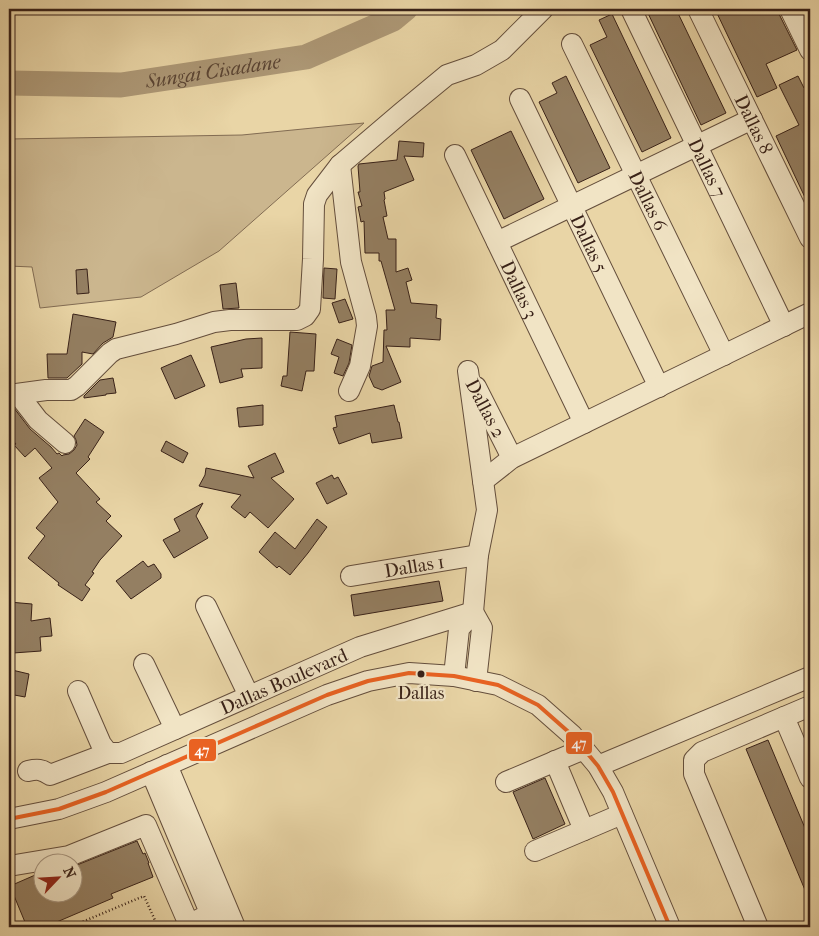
<svg xmlns="http://www.w3.org/2000/svg" width="819" height="936" viewBox="0 0 819 936" font-family="'IM FELL French Canon',serif">
	<style>
		.green { fill: #cbb68e; stroke: #826c53 }
		.lines { fill: none; stroke-linecap: round; stroke-linejoin: round }
		.river { stroke: #ad9876; stroke-width: 25 }
		.building { fill: #947f62; stroke: #382118 }
		.minor-casing { stroke: #644e3c; stroke-width: 22 }
		.path { stroke: #382118; stroke-width: 2.5; stroke-dasharray: 1 2.5; stroke-linecap: butt }
		.minor { stroke: #f1e4c5; stroke-width: 20 }
		.bus-1-casing { stroke: #f1e4c5; stroke-width: 8 }
		.bus-1 { stroke: #e96222; stroke-width: 4 }
		.bus-dot { fill: #382118; stroke: #f1e4c5; stroke-width: 2 }
		.labels { text-anchor: middle; stroke-width: 4.5; stroke-linejoin: round; paint-order: stroke }
		.bus-label { font-size: 18px; fill: #382118; stroke: #f1e4c5 }
		.street-label { font-size: 19px; fill: #382118; stroke: #f1e4c5 }
		.water-label { font-size: 20px; font-style: italic; fill: #5b4534; stroke: #f1e4c5 }
		.line-badge { stroke: #f1e4c5; stroke-width: 2 }
		.badge-label { font-size: 14px; text-anchor: middle; font-weight: bold; fill: #fff }
	</style>
	<rect width="100%" height="100%" fill="#e9d5a6"/>
	<filter id="stains"><feTurbulence type="fractalNoise" baseFrequency=".004" numOctaves="4"/><feColorMatrix values="0 0 0 0 .2 0 0 0 0 .09 0 0 0 0 .02 0 0 0 .5 -.17"/></filter>
	<radialGradient id="worn" r=".72"><stop offset=".6" stop-color="#630" stop-opacity="0"/><stop offset="1" stop-color="#630" stop-opacity=".3"/></radialGradient>
	<!-- green -->
	<path class="green" d="M364,123L219,251L141,297L40,308L32,267L9,266V139L242,135Z"/>
	<g class="lines">
		<!-- river -->
		<path class="river" id="s1" d="M9,83L121,85L306,57L393,19L405,9"/>
	</g>
	<!-- building -->
	<path class="building" d="M646,9H676L726,113L701,125Z
		M715,9H778L779,14L797,50L766,64L777,88L757,97Z
		M612,14L671,138L642,152L590,45L607,37L599,20Z
		M566,76L610,168L578,183L539,102L557,93L552,83Z
		M798,76L804,88L810,85V208L776,136L799,125L779,85Z
		M511,131L544,199L504,219L471,150Z
		M399,141L424,143L423,157L404,156L414,180L384,192L385,199L384,200L387,216L383,217L388,239H396V272L408,268L412,280L406,282L411,303L437,305L436,318L441,319L440,340L410,338V347L386,346L401,382L382,390L374,387L369,376L372,366L383,362L384,330H387L386,310H395L381,261H379V253H365L364,221L361,222L358,207L362,206L358,192H360L358,166L359,164L397,160Z
		M324,268L337,269L335,299L323,298Z
		M87,269L89,293L77,294L76,270Z
		M236,283L239,308L223,309L220,285Z
		M345,299L353,319L339,323L332,303Z
		M73,314L116,322L113,337L103,343L93,354L82,352V364L67,378H48L47,354H67Z
		M290,332L316,334L314,371H306L302,391L281,386L283,376H287Z
		M262,338V368L241,369L243,377L220,383L211,347L246,339Z
		M337,339L352,345L349,363L343,376L334,373L339,357L331,354Z
		M191,355L205,386L175,399L161,368Z
		M113,378L116,393L106,394V395L84,398V396L100,380Z
		M263,405V425L239,427L237,408Z
		M394,405L398,422H399L402,438L372,443L370,433L339,444L333,428L337,427L335,416Z
		M14,408L30,429L51,447L57,454L59,453L62,456L63,455L69,454L74,450L77,445L76,440L74,436L85,419L104,432L88,457L90,459L76,473L100,499L96,502L111,516L106,521L122,536L100,560L92,572L94,573L85,585L90,589L82,601L58,585L59,583L28,558L45,536L36,528L58,502L39,478L52,468L35,448L25,457L14,445L16,444L9,436V413Z
		M166,441L188,453L183,463L161,451Z
		M275,453L284,472L271,478L294,499L268,528L250,512L245,518L231,507L241,495L199,486L205,475L206,468L254,478L248,466Z
		M332,475L334,479L338,477L347,494L327,504L316,483Z
		M203,503L196,516L208,538L174,558L163,540L180,531L174,519Z
		M317,519L327,527L308,553L290,575L279,566L277,568L259,552L275,532L295,549Z
		M143,561L148,567L154,564L161,574V578L131,599L116,581Z
		M439,581L443,601L354,616L351,595Z
		M9,602L32,604L31,621L50,618L52,636L40,637L41,651L13,653L12,641H14L11,615L9,614Z
		M12,670L29,674L25,697L9,694Z
		M768,740L810,840V902L746,749Z
		M545,778L565,824L533,839L513,792Z
		M137,841L143,854L145,853L149,863H148L153,877L111,894L113,898L45,927H27L10,886L42,872V894H72V867Z"/>
	<g class="lines">
		<defs>
			<g id="minor">
				<path id="s2" d="M631,9L784,326"/>
				<path id="s3" d="M698,9L810,238"/>
				<path d="M790,9L810,50"/>
				<path id="s4" d="M572,44L724,355"/>
				<path id="s5" d="M520,99L659,387"/>
				<path id="s6" d="M455,155L584,423"/>
				<path d="M340,165L351,262L366,317L367,326L360,366L349,391"/>
				<path d="M497,242L752,119"/>
				<path d="M476,387L512,458"/>
				<path d="M18,394L38,420L65,443"/>
				<path d="M9,395L46,390H71L77,386L110,353L116,349L176,334L214,322L230,320H297L305,316L310,309L313,259L314,204L317,195L340,165L401,113L447,75L476,65L502,50L543,9"/>
				<path d="M483,481L512,458L810,313"/>
				<path id="s7" d="M351,576L478,555"/>
				<path d="M206,606L249,696"/>
				<path d="M473,612L482,628L476,681"/>
				<path d="M144,664L175,729"/>
				<path d="M454,676L459,629L473,612L478,555L487,510L468,371"/>
				<path id="s8" d="M78,691L101,744L108,753H121L360,647L473,612"/>
				<path d="M784,717L810,778"/>
				<path d="M555,761L584,830"/>
				<path d="M167,765L235,927"/>
				<path d="M598,766L810,677"/>
				<path d="M28,771C37,769 42,769 50,775L108,753"/>
				<path d="M151,772L216,927"/>
				<path d="M506,782L584,749"/>
				<path d="M9,819L59,809L106,792L327,695L368,681L409,673L454,676L498,685L538,705L572,735L598,766L613,792L670,927"/>
				<path d="M535,851L622,814"/>
				<path d="M9,866L69,856L146,825L187,920L192,923L210,914"/>
				<path d="M758,927L694,774V760L702,752L810,706"/>
			</g>
		</defs>
		<!-- minor casing -->
		<use href="#minor" class="minor-casing"/>
		<!-- path -->
		<path class="path" d="M70,927L144,896L158,927"/>
		<!-- minor -->
		<use href="#minor" class="minor"/>
		<defs>
			<path id="bus-1" d="M9,819L59,809L106,792L327,695L368,681L409,673L454,676L498,685L538,705L572,735L598,766L613,792L670,927"/>
		</defs>
		<!-- bus-1 casing -->
		<use href="#bus-1" class="bus-1-casing"/>
		<!-- bus-1 -->
		<use href="#bus-1" class="bus-1"/>
	</g>
	<!-- markers -->
	<circle class="bus-dot" cx="421" cy="674" r="4.5"/>
	<g class="labels">
		<!-- bus labels -->
		<g class="bus-label">
			<text x="421" y="699">Dallas</text>
		</g>
		<!-- street labels -->
		<g class="street-label">
			<text dy="7" stroke="none"><textPath href="#s3" startOffset="128">Dallas 8</textPath></text>
			<text dy="7" stroke="none"><textPath href="#s2" startOffset="176">Dallas 7</textPath></text>
			<text dy="7" stroke="none"><textPath href="#s4" startOffset="174">Dallas 6</textPath></text>
			<text dy="7" stroke="none"><textPath href="#s5" startOffset="160">Dallas 5</textPath></text>
			<text dy="7" stroke="none"><textPath href="#s6" startOffset="149">Dallas 3</textPath></text>
			<text transform="translate(486 408) rotate(62)" y="7">Dallas 2</text>
			<text dy="7" stroke="none"><textPath href="#s7" startOffset="64">Dallas 1</textPath></text>
			<text dy="7" stroke="none"><textPath href="#s8" startOffset="260">Dallas Boulevard</textPath></text>
		</g>
		<!-- water labels -->
		<g class="water-label">
			<text dy="7" stroke="none"><textPath href="#s1" startOffset="205">Sungai Cisadane</textPath></text>
		</g>
	</g>
	<g class="line-badge">
		<rect x="565" y="731" width="28" height="24" rx="5" fill="#e96222"/>
		<rect x="188" y="738" width="29" height="24" rx="5" fill="#e96222"/>
	</g>
	<g class="badge-label">
		<text x="579" y="748">47</text>
		<text x="202" y="755">47</text>
	</g>
	<!-- margin -->
	<rect width="819" height="936" fill="none" stroke="#e9d5a6" stroke-width="30"/>
	<rect x="10" y="10" width="799" height="916" fill="none" stroke="#382118" stroke-width="2.5"/>
	<rect x="15" y="15" width="789" height="906" fill="none" stroke="#382118"/>
	<!-- north arrow -->
	<g transform="translate(58 878) rotate(65)"><circle r="24" fill="#f1e4c5" stroke="#a79680"/>
	<path d="M0-4L9 19L0 12L-9 19Z" fill="#8f2418"/>
	<text y="-8" font-size="14" font-weight="bold" text-anchor="middle" fill="#382118">N</text>
	</g>
	<rect width="100%" height="100%" filter="url(#stains)"/>
	<rect width="100%" height="100%" fill="url(#worn)"/>
</svg>
